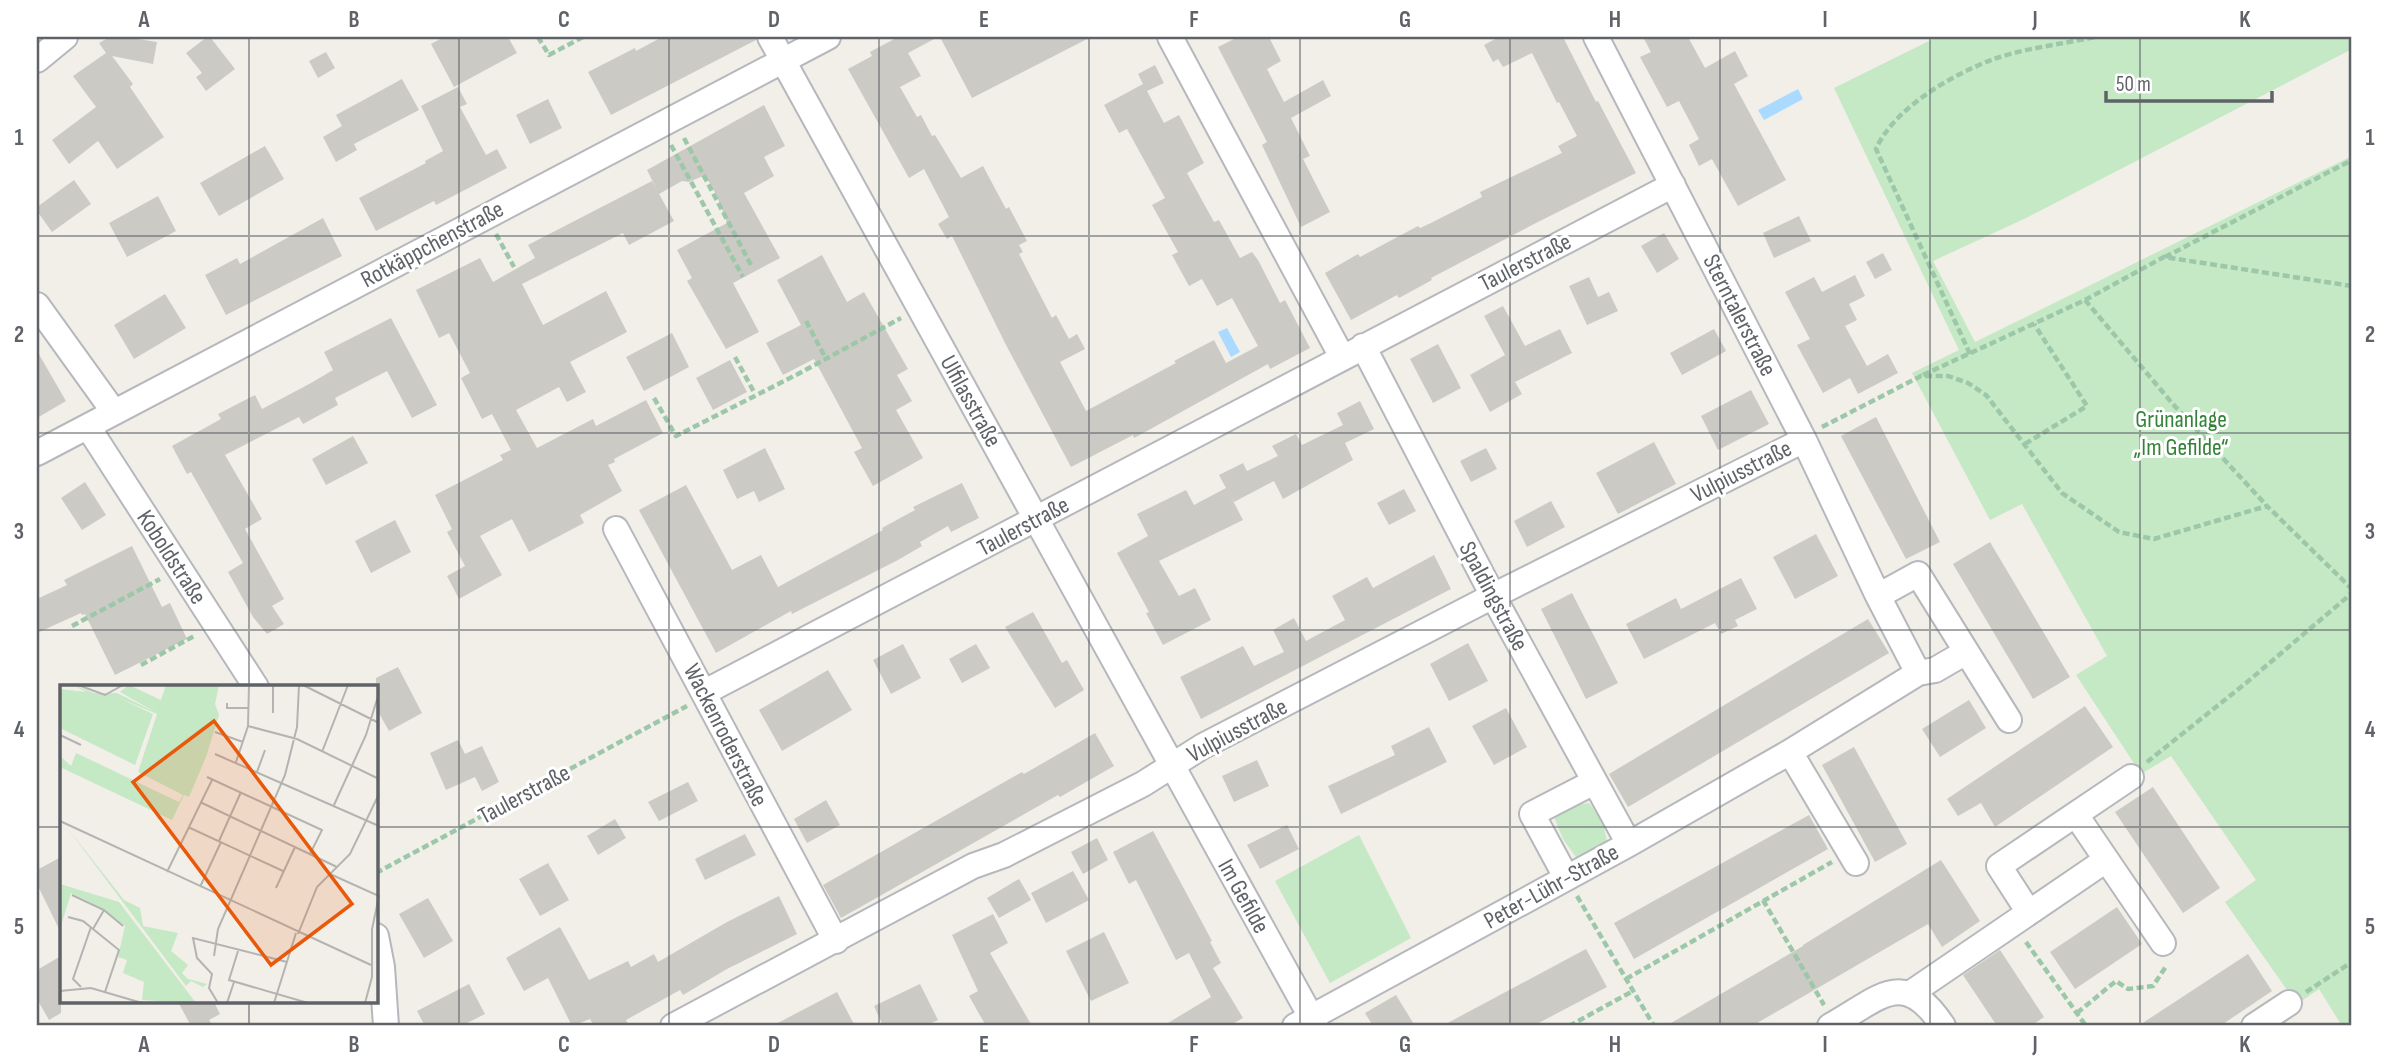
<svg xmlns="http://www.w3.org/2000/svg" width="2389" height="1063" viewBox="0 0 2389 1063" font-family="'Sofia Sans Condensed',sans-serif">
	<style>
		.green { fill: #c5e8c5 }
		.water { fill: #aadaff }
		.building { fill: #cccac5 }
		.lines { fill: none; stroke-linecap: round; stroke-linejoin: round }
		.street-casing { stroke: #b5b8bc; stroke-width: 28 }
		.path { stroke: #9cc7a9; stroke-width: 4.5; stroke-dasharray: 7 3.5; stroke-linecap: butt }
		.street { stroke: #fff; stroke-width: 24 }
		.grid { fill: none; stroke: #5f6368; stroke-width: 2; stroke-opacity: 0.55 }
		.labels { text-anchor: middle; stroke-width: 6; stroke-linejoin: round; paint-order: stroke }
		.street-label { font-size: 24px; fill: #5f6368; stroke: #fff }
		.park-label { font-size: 24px; fill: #348238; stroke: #fff }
		.inset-road { fill: none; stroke: #b3b3b1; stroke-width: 2 }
		.view { fill: #e8590c; fill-opacity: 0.15; stroke: #e8590c; stroke-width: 3.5 }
		.inset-edge { fill: none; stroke: #5f6368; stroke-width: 3.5 }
		.neatline { fill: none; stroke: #5f6368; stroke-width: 2.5 }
		.grid-label { font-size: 23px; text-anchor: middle; font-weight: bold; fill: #5f6368 }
	</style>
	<rect width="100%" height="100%" fill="#f1efe8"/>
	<!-- green -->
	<path class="green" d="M1937,37H2352V49L2026,218L1933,261L1975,342L2352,156V1026H2342L2319,989L2297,1004L2225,902L2256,880L2171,756L2141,774L2076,675L2107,656L2022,504L1990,520L1912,373L1959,350L1834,88Z
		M1589,803L1602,820L1607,841L1594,852L1576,857L1563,839L1554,817L1571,806Z
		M1359,835L1411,938L1330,983L1275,881Z"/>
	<!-- water -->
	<path class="water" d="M1798,89L1803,99L1764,120L1758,110Z
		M1227,328L1240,352L1231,357L1218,332Z"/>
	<!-- building -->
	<path class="building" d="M110,37H136L138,39L157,42L153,64L112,56L133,84L130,87L164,137L117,169L98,141L69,164L52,140L96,107L73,76L106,53L99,43Z
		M207,37H210L235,69L206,91L196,77L202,73L186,53Z
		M444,37H508L517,53L454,87L431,44Z
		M662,37H755L756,40L611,115L588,72L635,48L636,51Z
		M898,37H938L908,53L921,76L900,87L917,117L921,115L932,136L935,135L961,178L983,166L1006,209L1009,207L1027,241L1019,245L1023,252L1019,254L1052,318L1056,315L1069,339L1077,334L1085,349L1060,362L1086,411L1176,363L1174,361L1214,340L1226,363L1258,346L1232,298L1217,306L1202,279L1189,286L1172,255L1178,252L1152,205L1165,198L1127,129L1119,133L1104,105L1143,84L1138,74L1155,65L1164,83L1147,91L1164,123L1179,115L1204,163L1187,173L1214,222L1219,220L1240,258L1252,252L1258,260L1280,303L1285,300L1310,348L1270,369L1268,364L1147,431L1134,438L1133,435L1071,467L1005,343L952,236L947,239L938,224L949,217L924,169L909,178L848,69L872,56L870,52Z
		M940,37H1091L972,98Z
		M1238,37H1269L1281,61L1267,69L1284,102L1323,80L1331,96L1291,118L1310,156L1303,159L1330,212L1301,227L1262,145L1267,142L1218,47Z
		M1499,37H1563L1596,102L1598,101L1636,173L1536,223L1431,278L1432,280L1399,298L1397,295L1351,320L1325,273L1358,254L1360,257L1418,226L1420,228L1431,223L1482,197L1480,192L1562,153L1558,146L1577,136L1559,102L1557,103L1532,53L1503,67L1498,59L1493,62L1484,45Z
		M1643,37H1688L1705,68L1735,51L1748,76L1734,84L1786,180L1738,206L1712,159L1699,166L1689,145L1699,139L1679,101L1667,107L1640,57L1651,52Z
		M326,52L335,68L318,78L309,61Z
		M402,79L419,110L354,144L357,150L336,162L323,137L342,126L336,115Z
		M458,87L467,104L460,107L486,155L497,149L507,168L436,205L434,201L376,231L359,198L426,163L425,161L443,151L421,106Z
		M548,99L562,128L530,144L516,115Z
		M764,105L785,146L764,157L774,176L744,193L780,258L733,283L759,332L726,349L687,281L692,278L677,250L727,223L717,196L705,175L689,182L682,181L659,194L647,170Z
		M265,146L284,179L219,216L200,183Z
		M74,180L91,204L52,232L37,211V207Z
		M652,181L674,221L629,245L623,233L522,284L543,325L606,291L627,332L570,362L586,392L567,402L559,387L516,410L537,448L593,419L596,426L646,400L663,433L614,459L615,462L608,465L622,491L580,515L584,523L529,552L512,519L480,536L502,575L459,599L447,576L465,566L447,532L452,529L435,495L503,460L500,455L511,450L492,414L482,419L461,378L470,373L449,333L439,338L416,290L480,258L493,282L535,258L528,245Z
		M158,196L176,231L127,257L109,223Z
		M1799,216L1811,241L1774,258L1763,233Z
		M323,218L342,256L226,315L205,275L237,258L240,264Z
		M1664,233L1679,259L1657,273L1641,246Z
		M1883,253L1892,270L1875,279L1866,262Z
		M822,255L847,302L864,292L908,369L897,375L912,401L896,410L923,458L873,486L854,452L862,448L814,359L783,375L766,343L801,325L777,280Z
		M1855,275L1865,296L1849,304L1857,320L1845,326L1867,366L1888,354L1898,373L1858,394L1850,378L1823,393L1797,345L1810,339L1785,292L1814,277L1822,292Z
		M1589,277L1598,297L1609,292L1618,311L1587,325L1569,286Z
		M165,294L186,328L134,359L114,325Z
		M1503,306L1525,346L1560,329L1572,353L1515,382L1522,394L1490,412L1470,375L1505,355L1484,316Z
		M391,318L437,405L412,418L387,371L335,398L338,405L303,424L299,417L225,455L262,519L245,529L284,599L272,606L284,624L267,634L253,617L228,572L243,563L191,472L187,474L172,446L221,419L218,414L255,395L262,409L311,383L333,370L324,352Z
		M1714,329L1726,351L1682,375L1670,353Z
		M672,333L689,367L644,391L626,357Z
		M1438,344L1461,388L1433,403L1410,359Z
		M37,351L66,401L37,418Z
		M730,360L747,392L713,410L696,378Z
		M1751,390L1769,424L1718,450L1701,416Z
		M1360,401L1374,429L1345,443L1353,460L1283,499L1274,481L1234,502L1230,495L1243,520L1159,561L1179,596L1195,588L1211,620L1163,645L1146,613L1149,612L1117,553L1148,536L1137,514L1186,490L1194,505L1226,488L1219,475L1243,463L1247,471L1278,456L1272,446L1296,434L1302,445L1343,425L1337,413Z
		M1876,417L1940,542L1906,559L1841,436Z
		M353,436L368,463L326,485L312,459Z
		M1654,442L1676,484L1618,514L1596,473Z
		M765,448L785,489L759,502L754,491L737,499L723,470Z
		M1486,448L1497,469L1471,482L1460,461Z
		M85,482L106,515L82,530L61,498Z
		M962,483L979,518L951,532L948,526L920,542L922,546L898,560L792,614L791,611L716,653L639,510L686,485L732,570L761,555L778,587L883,530L882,528L915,510L913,507Z
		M1404,489L1416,511L1389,525L1377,503Z
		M1551,501L1565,527L1527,547L1514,521Z
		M395,520L411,552L371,573L355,541Z
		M1816,534L1838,576L1795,599L1773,557Z
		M1990,542L2070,677L2033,699L1953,564Z
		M132,546L162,607L170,603L187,639L115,675L85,614L82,615L81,613L37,633V599L67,585L64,580Z
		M1434,555L1451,589L1201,719L1180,677L1243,646L1254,666L1284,652L1273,630L1294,618L1306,641L1345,620L1332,596L1367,577L1373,588Z
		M1741,578L1757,609L1735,620L1738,626L1721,634L1715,623L1644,659L1626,624L1676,598L1681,609Z
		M1572,593L1618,683L1586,699L1541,609Z
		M1033,612L1062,663L1067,660L1084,690L1055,708L1005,627Z
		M1868,619L1889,653L1628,807L1609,774Z
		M1468,643L1488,681L1449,701L1430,664Z
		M903,644L921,678L891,694L873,660Z
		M976,644L990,668L962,683L949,659Z
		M398,667L422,713L389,731L376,708V678Z
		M828,670L852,710L782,751L759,710Z
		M1969,700L1986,728L1940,757L1922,729Z
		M2085,706L2113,747L1995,827L1981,803L1958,816L1947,799Z
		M1506,708L1527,747L1494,765L1472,726Z
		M1429,727L1447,762L1341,814L1328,786L1395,755L1391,746Z
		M1095,733L1114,766L1060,797L1058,795L841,918L823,885L1022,772L1024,774Z
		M458,740L465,754L482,746L499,782L482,791L475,777L446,790L430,753Z
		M1854,747L1907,844L1875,862L1822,765Z
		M1257,760L1269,786L1234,802L1222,776Z
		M688,782L698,801L659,821L648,802Z
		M2153,787L2220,888L2183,913L2115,812Z
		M826,800L840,825L807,843L794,819Z
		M1809,815L1828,849L1634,959L1614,923Z
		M615,819L626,838L598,855L587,836Z
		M1287,825L1299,849L1260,869L1247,845Z
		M1153,831L1212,941L1210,942L1221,963L1213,968L1243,1018L1229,1026H1163L1211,997L1189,953L1176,960L1136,880L1129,884L1113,852Z
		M745,834L756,855L705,880L695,859Z
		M1097,838L1108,860L1083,874L1071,852Z
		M61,857V933L37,884V870Z
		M1941,860L1980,921L1942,947L1928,924L1752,1026H1666L1803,946V945Z
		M548,863L569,900L540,916L519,879Z
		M1073,871L1089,900L1046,923L1031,893Z
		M1019,879L1031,900L999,918L987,898Z
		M779,896L797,934L727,969L683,995L680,990L626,1020L629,1026H594L590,1019L572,1026L548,978L524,991L506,958L560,927L589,980L628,961L631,967L654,954L658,962L727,922Z
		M428,898L453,941L424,958L399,914Z
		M2117,907L2142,944L2075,989L2050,952Z
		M993,914L1008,943L990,953L1032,1026H986L969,996L978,991L952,935Z
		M1104,932L1129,983L1091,1001L1066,951Z
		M1586,949L1607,987L1586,998L1533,1026H1442Z
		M2000,950L2044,1017L2031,1026H1997L1963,975Z
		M2248,954L2272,991L2223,1024L2219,1026H2138Z
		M61,956V1013L49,1020L37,999V970Z
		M469,984L485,1014L461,1026H425L417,1011Z
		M920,984L938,1020L925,1026H883L874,1006Z
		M837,992L855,1026H772Z
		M1396,995L1415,1026H1373L1365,1013Z
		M178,1002H214L220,1014L209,1020L213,1026H191Z"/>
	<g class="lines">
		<defs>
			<path id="street" d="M770,37L1316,1026
				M1170,37L1342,357
				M1596,37L1804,440L1878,596L1918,673
				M37,60L65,37
				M37,305L114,412
				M1363,346L1493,596L1629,844
				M88,427L256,687
				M37,453L828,37
				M616,529L836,941
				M1878,596L1918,574L2009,720
				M705,692L1673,185
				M1790,752L1856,863
				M2076,815L2163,943
				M1566,877L1532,814L1594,782
				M2028,911L1999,866L2131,777
				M376,936L382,967L386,1026
				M1911,993L2106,860
				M673,1026L973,866L1004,855L1143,784L1203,746L1493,596L1804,440
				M1295,1026L1629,844L1790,752L1918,673L1935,670L1966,652
				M1830,1026C1879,999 1903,966 1943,1026
				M2254,1026L2289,1003"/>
		</defs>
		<!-- street casing -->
		<use href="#street" class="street-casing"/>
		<!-- path -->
		<path class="path" d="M538,37L549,55L583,37
			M684,138L752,267
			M671,145L743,277
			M496,234L514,267
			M2165,257L2352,160
			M2085,300L2164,257L2352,286
			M806,321L826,359
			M1970,354L1876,149C1894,108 1953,74 1994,59C2025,48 2063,44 2095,37
			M735,357L755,394
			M1923,375L2085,300L2172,403L2267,506
			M654,398L676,436L798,374L901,318
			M1822,427L1921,376H1948L1968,383L1986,395L2062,493L2119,532L2154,539L2267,506L2352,589
			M2025,444L2087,406L2034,324
			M2350,512L2352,511
			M72,626L160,579
			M141,665L196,635
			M2147,762L2246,683L2352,593
			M376,873L687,706
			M1577,896L1654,1026
			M1763,900L1824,1005
			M2026,942L2086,1026
			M1626,979L1832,862
			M2306,992L2352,962
			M2077,1013L2116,981L2128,989L2153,986L2167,965
			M1569,1026L1633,991"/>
		<!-- street -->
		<use href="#street" class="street"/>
	</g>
	<!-- grid -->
	<path class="grid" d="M249,37V687M459,37V1026M669,37V1026M879,37V1026M1089,37V1026M1300,37V1026M1510,37V1026M1720,37V1026M1930,37V1026M2140,37V1026M37,236H2352M37,433H2352M37,630H2352M37,827H61M376,827H2352M249,1002V1026"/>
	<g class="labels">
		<!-- street labels -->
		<g class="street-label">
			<text transform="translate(432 244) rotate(-28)" y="8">Rotkäppchenstraße</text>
			<text transform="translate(1525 262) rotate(-27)" y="8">Taulerstraße</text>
			<text transform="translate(1740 315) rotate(63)" y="8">Sterntalerstraße</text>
			<text transform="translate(971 401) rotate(61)" y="8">Ulfilasstraße</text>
			<text transform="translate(1741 471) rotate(-27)" y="8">Vulpiusstraße</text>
			<text transform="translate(1023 526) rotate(-28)" y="8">Taulerstraße</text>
			<text transform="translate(172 557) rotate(57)" y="8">Koboldstraße</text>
			<text transform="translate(1494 596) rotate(62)" y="8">Spaldingstraße</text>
			<text transform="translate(1237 730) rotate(-28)" y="8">Vulpiusstraße</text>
			<text transform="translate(726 735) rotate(63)" y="8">Wackenroderstraße</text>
			<text transform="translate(524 794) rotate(-28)" y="8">Taulerstraße</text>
			<text transform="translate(1551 886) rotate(-29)" y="8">Peter-Lühr-Straße</text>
			<text transform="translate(1244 896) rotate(61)" y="8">Im Gefilde</text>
		</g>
		<!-- park labels -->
		<g class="park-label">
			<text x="2181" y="427">Grünanlage<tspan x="2181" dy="28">„Im Gefilde“</tspan></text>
		</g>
	</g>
	<!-- overview -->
	<g transform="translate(60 685)">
		<rect width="318" height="318" fill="#f1efe8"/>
		<path d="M13,0L34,8H57L97,28L60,7L69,0L101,15L106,0H159L155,19L159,30L146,72L129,112L124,110L112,135L0,82V71L11,81L16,68L119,117L123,110L78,87L97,29L59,13L93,29L75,80L0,43V4L26,7ZM5,140L64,215L80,223L83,241L118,248L111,266L128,280L122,288L128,294L147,299L143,302L131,296L126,301ZM0,199L59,217L136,318L82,315L84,297L63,288L67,275L58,272L65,241L28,216L11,208L0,244Z" fill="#c5e8c5"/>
		<path class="inset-road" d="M18,0L45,10L63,0M243,0L319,38M167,18V23H189M213,28V0M188,41L237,54L319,94M155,47L183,57M0,50L21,60M262,67L288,0M155,69L319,141M176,77L188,41L189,0M197,87L205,65M147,92L262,145L250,169M140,117L277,182M274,120L306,50L319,8M0,136L311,280M128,142L223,186M159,156L181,107M107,187L152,95M270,189L319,211L312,244V292L305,318M140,202L161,157M216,203L235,162M12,210L44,225L63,241M8,232L23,236L59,265L45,307M33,244L44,225M238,249L257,202L290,169L319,109M178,266L169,295L248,318M154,271L158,244L225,90L237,42L239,0M21,302L13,294L31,242M0,306L31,303L82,318M158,318L149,303L152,289L137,273L133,253L227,277M167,318L174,297M214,318L236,248"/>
		<path class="view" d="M154,36L292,219L211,280L73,97Z"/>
		<rect width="318" height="318" class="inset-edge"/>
	</g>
	<!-- border -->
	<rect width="2389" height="1063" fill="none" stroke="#ffffff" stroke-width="77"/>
	<!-- scale -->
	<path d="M2106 91v10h166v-10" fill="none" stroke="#5f6368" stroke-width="3.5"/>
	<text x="2116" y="91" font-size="21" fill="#5f6368" stroke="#ffffff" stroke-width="5" paint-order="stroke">50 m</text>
	<rect x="38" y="38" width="2312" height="986" class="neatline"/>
	<g class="grid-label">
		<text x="144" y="27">A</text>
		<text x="354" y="27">B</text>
		<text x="564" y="27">C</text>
		<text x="774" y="27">D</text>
		<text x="984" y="27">E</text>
		<text x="1194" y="27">F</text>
		<text x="1405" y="27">G</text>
		<text x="1615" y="27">H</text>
		<text x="1825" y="27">I</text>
		<text x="2035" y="27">J</text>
		<text x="2245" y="27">K</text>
		<text x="19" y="145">1</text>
		<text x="2370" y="145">1</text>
		<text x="19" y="342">2</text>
		<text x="2370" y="342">2</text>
		<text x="19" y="539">3</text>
		<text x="2370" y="539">3</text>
		<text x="19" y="737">4</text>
		<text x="2370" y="737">4</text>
		<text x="19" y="934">5</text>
		<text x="2370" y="934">5</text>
		<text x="144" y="1052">A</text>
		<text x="354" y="1052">B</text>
		<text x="564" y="1052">C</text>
		<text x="774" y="1052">D</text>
		<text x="984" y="1052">E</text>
		<text x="1194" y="1052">F</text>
		<text x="1405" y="1052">G</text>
		<text x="1615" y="1052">H</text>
		<text x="1825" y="1052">I</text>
		<text x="2035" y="1052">J</text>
		<text x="2245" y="1052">K</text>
	</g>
</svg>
